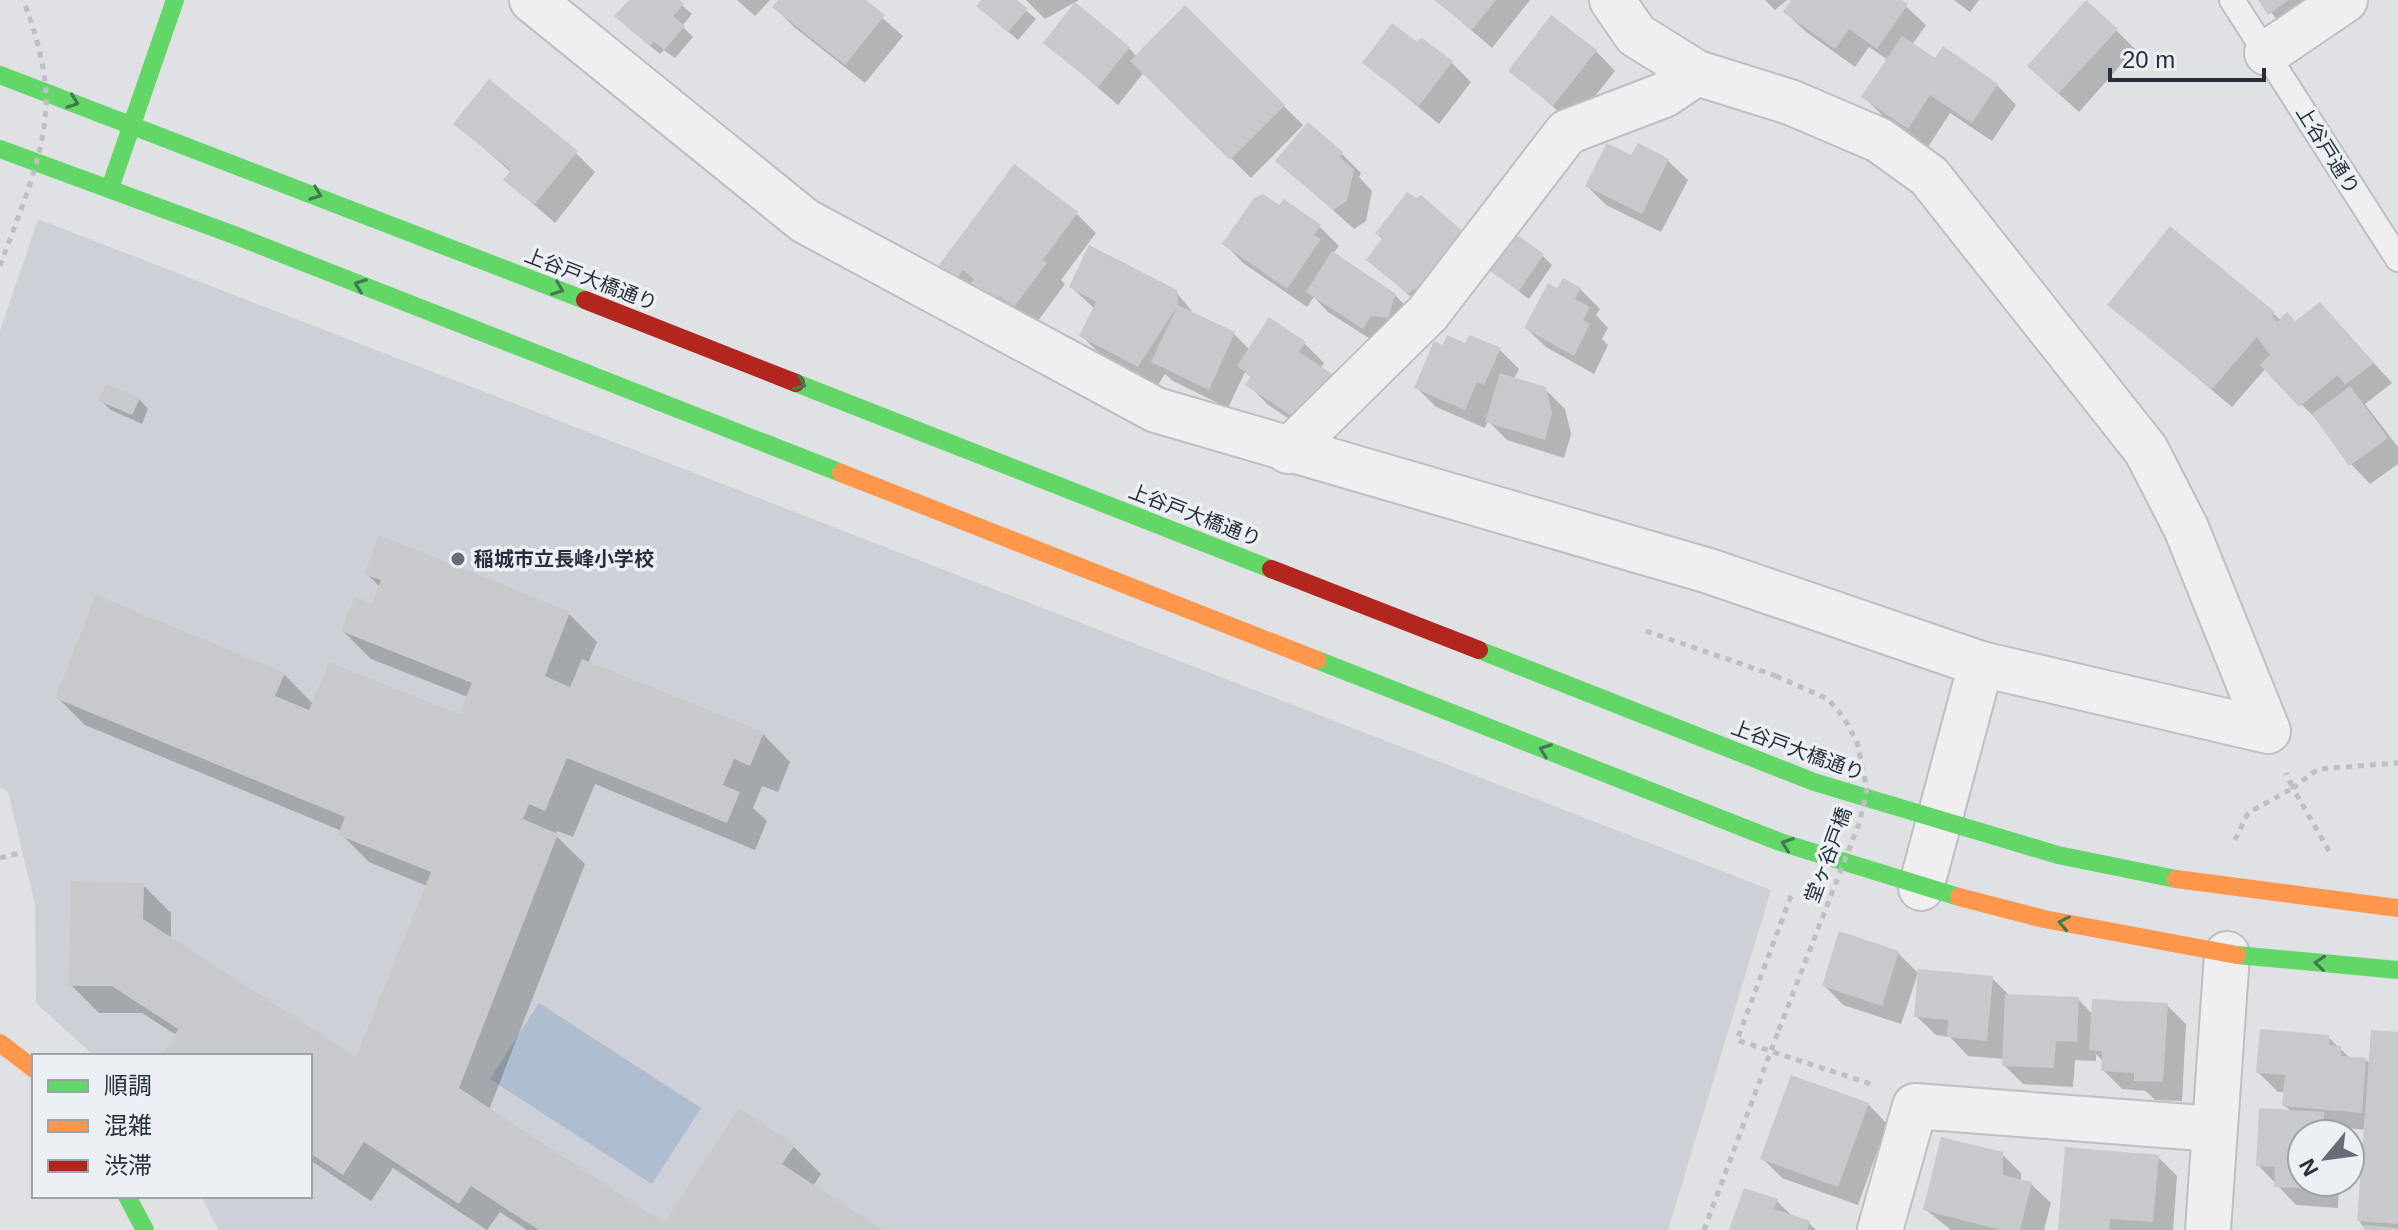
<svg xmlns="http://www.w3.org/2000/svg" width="2398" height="1230" viewBox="0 0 2398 1230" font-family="Arial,'Noto Sans JP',sans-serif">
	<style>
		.built { fill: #cdd1d7 }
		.water { fill: #aebdcf }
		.shadow { fill: #0003 }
		.building { fill: #c8c9cc }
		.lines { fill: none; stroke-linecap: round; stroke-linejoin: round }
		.lane-casing { stroke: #bdbfc2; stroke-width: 28 }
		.street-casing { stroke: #bdbfc2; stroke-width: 48 }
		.path { stroke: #bebfc4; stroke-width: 5; stroke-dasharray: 6 6; stroke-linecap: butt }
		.lane { stroke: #efeff1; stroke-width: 24 }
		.street { stroke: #efeff1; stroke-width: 44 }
		.fast { stroke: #63d668; stroke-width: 18 }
		.slow { stroke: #ff974d; stroke-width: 18 }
		.jam { stroke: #b3261e; stroke-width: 18 }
		.path-bridge { stroke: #bebfc4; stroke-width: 5; stroke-dasharray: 6 6; stroke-linecap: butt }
		.oneway { stroke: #427a50 }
		.poi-dot { fill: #676d77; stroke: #ecf0f4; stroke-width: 3 }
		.labels { text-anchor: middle; stroke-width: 7; stroke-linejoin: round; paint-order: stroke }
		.street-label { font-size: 20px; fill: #272f3c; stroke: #ecf0f4 }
		.poi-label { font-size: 20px; font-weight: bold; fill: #272f3c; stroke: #ecf0f4; text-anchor: start }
	</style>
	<rect width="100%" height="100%" fill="#dfe1e4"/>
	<!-- built -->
	<path class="built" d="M38,219L1771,890L1668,1230H219L201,1196H310V1056H94L36,1003L35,904L8,792L0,787V331Z"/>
	<!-- water -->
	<path class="water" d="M539,1003L701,1108L652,1184L490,1079Z"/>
	<!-- shadow -->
	<path class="shadow" d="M631,0H676L692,14L682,26L693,37L675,58L664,50L660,54L626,26Z
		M737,0H770L755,16Z
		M780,0H862L903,36L865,83L794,27L774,7Z
		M984,0H1014L1036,19L1018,40L988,15Z
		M1026,0H1079L1045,19Z
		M1436,0H1530L1492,48Z
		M1765,0H1787L1775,10Z
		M1794,0H1899L1926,25L1912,45L1936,61L1997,85L2016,105L1992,141L1950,113L1928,147L1883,116L1864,97L1888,60L1869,47L1855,67L1805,31L1785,12Z
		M1954,0H1979L1970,12Z
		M2260,0H2327L2289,33Z
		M1185,8L1303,125L1251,178L1144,72L1118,105L1045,42L1129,48L1137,57Z
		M2116,30L2135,49L2079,112L2049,85Z
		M1596,51L1615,71L1573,124L1511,70Z
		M1365,63H1452L1471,82L1439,124Z
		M455,123L576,153L595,172L555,223L506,180L512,173Z
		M1639,146L1668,161L1688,180L1661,232L1606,205L1587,186L1632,158Z
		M1341,153L1361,173L1359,177L1372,191L1366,221L1354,229L1278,161Z
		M1415,201L1428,312L1369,260L1384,240L1377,234Z
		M1280,208L1320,227L1339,246L1333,254L1395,295L1414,315L1383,347L1328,312L1314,297L1307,307L1243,263L1224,243Z
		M1077,214L1096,233L1061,280L1065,284L1035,325L961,284L942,265Z
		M2170,229L2282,321L2339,324L2392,383L2365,404L2398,447V464L2370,484L2351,464L2321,424L2266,368L2232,407L2110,304Z
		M1543,256L1552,265L1529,299L1487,267Z
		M1071,287L1176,292L1196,316L1234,334L1250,350L1270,320L1305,344L1324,363L1320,369L1350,395L1321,440L1267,404L1248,384L1252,378L1245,372L1228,408L1173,381L1165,374L1158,385L1101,355L1082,336L1095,309Z
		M1580,289L1600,309L1596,315L1608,328L1602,339L1608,345L1594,374L1546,347L1526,328L1558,291Z
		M1467,346L1500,350L1519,369L1514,379L1545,389L1565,409L1571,434L1564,458L1507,440L1488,421L1485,428L1436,407L1416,387L1444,347Z
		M139,399L148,409L142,424L111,410L101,401Z
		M366,573L569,614L597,642L588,663L763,734L790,762L778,792L762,786L753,808L767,821L755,850L595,784L573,837L557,831L555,835L585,864L489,1110L665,1226L793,1146L821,1174L813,1186L879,1230H527L500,1212L487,1230L393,1168L371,1201L310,1160V1056H165L176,1035L142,1013H99L71,985L143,885L171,913V939L357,1060L427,886L369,862L341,834L342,831L85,725L57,697L284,674L313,704L460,717L468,697L371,659L343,631L373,606L380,587Z
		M1841,934L1898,953L1918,973L1901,1024L1843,1005L1824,985Z
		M1992,978L2010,996L2078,999L2093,1015L2167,1005L2186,1024L2182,1101L2155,1100L2146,1091L2122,1089L2103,1070V1061L2096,1054V1061L2075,1060L2073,1087L2023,1084L2004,1065V1059L1968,1056L1950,1037L1936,1035L1916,1016Z
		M2398,1034V1230H2366L2359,1221L2366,1130L2336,1127L2342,1134H2302V1182H2339L2338,1208L2296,1205L2258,1165L2292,1112L2284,1105L2286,1092H2278L2258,1072L2328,1037L2351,1059L2366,1060L2371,1065Z
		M1868,1104L1887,1124L1858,1205L1782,1178L1763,1159Z
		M2002,1154L2021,1173V1181L2031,1184L2051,1203L2044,1230H1951L1925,1209Z
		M2158,1157L2177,1176L2173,1230H2060Z
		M1777,1201L1793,1217L1809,1223L1816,1230H1732Z"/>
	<!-- building -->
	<path class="building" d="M629,0H679L684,4L673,16L685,26L664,50L654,42L650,46L614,16Z
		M778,0H866L885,15L845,65L772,7Z
		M981,0H1017L1028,9L1008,32L976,6Z
		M1434,0H1496L1472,30Z
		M1791,0H1902L1908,4L1877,49L1849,29L1835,49L1783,12Z
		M2086,0L2118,29L2058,94L2027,66Z
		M2258,0H2289L2268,15Z
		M1075,2L1130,47L1098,87L1043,43Z
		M1185,5L1285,105L1230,160L1130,61Z
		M1551,15L1597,50L1553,106L1508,71Z
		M1392,23L1416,41L1422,38L1453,61L1419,106L1362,63Z
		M1902,36L1935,58L1943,46L1998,84L1972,123L1930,95L1908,129L1861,97Z
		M489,79L578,151L534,205L503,180L511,170L453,124Z
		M1308,122L1343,152L1340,157L1354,170L1347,201L1333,210L1275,161Z
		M1607,143L1631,155L1638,143L1669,159L1642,214L1585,186Z
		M1014,164L1078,212L1043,260L1047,263L1014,307L999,296L994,303L969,284L974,279L963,270L957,278L939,265Z
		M1407,192L1416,198L1421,195L1466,234L1428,279L1408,294L1366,260L1383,237L1375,234Z
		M1263,194L1279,205L1284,199L1321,225L1314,235L1321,239L1287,289L1222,244L1254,198Z
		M2170,226L2275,312L2272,315L2277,322L2287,312L2295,321L2320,302L2374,363L2345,385L2338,375L2299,407L2260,365L2270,355L2257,337L2212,389L2107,305Z
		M1510,230L1544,254L1519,291L1484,267Z
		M1089,245L1177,290L1178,305L1235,332L1209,390L1151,362L1178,305L1138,367L1079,336L1096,302L1069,287Z
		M1332,251L1396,294L1388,318L1371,316L1363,329L1306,292Z
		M1563,278L1581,288L1575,299L1590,307L1583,320L1590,324L1574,356L1524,328L1548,283L1557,288Z
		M1269,317L1306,342L1299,352L1332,374L1301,422L1245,385L1251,376L1237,366Z
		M1447,335L1465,343L1469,335L1501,348L1484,385L1477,382L1465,410L1414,388L1434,341L1443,345Z
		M1500,373L1546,387L1552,413L1545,440L1485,422Z
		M106,384L140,398L132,415L99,401Z
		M2350,386L2388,438L2349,466L2312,414Z
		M379,535L570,612L545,676L570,687L582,659L764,732L750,766L734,759L723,785L740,792L727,823L567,758L545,811L529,804L523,819L558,834L459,1088L664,1223L739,1108L795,1145L782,1164L883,1230H539L471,1186L459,1204L364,1142L343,1175L310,1153V1056H163L178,1029L112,986H69L71,881L144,883L143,919L356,1057L431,872L338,835L345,817L55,698L96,595L285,673L275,696L309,710L329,662L459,714L472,683L341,631L355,596L372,604L381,580L364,574Z
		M1839,931L1899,951L1882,1006L1822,986Z
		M1918,969L1993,976L1987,1041L1947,1037L1948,1020L1914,1017Z
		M2005,994L2079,997L2077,1042L2056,1041L2054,1068L2002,1066Z
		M2092,999L2168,1003L2163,1082L2134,1081V1073L2101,1071L2102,1051L2089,1050Z
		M2260,1029L2329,1035V1045L2341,1046V1056L2366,1058L2362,1113L2282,1106L2285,1075L2256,1073Z
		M2371,1030L2398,1032V1224L2357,1221Z
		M1791,1075L1869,1103L1838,1187L1760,1159Z
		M2259,1108L2324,1112L2323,1134H2302V1182H2319V1189L2274,1187L2275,1167L2256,1166Z
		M1941,1137L2003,1152V1175L2032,1182L2020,1230H2001L1923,1210Z
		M2065,1147L2159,1155L2153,1222L2110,1219L2109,1230H2058Z
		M1744,1188L1778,1199L1774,1209L1810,1221L1807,1230H1729Z
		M2364,1225L2397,1228V1230H2364Z"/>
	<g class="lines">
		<defs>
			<path id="lane" d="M2232,0L2398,259"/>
			<path id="street" d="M532,0L805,221L1156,410L1709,571L1981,664L1921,888
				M1612,0L1636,35L1697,73L1790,102L1879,140L1929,176L2146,450L2186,528L2268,731L1981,664
				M2267,53L2345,0
				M1288,451L1428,313L1567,132L1664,95L1697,73
				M1880,1230L1915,1106L2215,1129
				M2208,1230L2227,954"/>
		</defs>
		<!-- lane casing -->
		<use href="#lane" class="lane-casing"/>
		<!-- street casing -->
		<use href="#street" class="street-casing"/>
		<!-- path -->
		<path class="path" d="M1646,631L1776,676
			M2235,840L2248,813L2293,788L2286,773
			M2329,851L2293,788L2318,769L2398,763
			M0,858L23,852
			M1791,896L1737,1040L1874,1085
			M1704,1230L1778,1032"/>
		<!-- lane -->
		<use href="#lane" class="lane"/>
		<!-- street -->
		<use href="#street" class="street"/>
		<!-- fast -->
		<path class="fast" d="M0,75L585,300
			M0,149L234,235L841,473
			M110,188L175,0
			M796,383L1271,569
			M1479,650L1814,782L2058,855L2176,879
			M1317,660L1780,842L1959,897
			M2237,955L2398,970
			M127,1196L145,1230"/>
		<!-- slow -->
		<path class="slow" d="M841,473L1317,660
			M2176,879L2398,908
			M1959,897L2044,919L2237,955
			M0,1043L34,1069"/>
		<!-- jam -->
		<path class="jam" d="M585,300L796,383
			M1271,569L1479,650"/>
		<!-- path-bridge -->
		<path class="path-bridge" d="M0,266C18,216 43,161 46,107C48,75 35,29 23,0
			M1776,676L1828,699L1844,718L1857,742L1867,789L1860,821L1778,1032"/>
	</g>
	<!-- one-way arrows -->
	<defs><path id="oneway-chevron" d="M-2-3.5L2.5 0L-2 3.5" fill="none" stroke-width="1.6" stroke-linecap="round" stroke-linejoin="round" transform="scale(2)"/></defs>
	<g class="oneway">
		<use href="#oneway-chevron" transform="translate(73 102) rotate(20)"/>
		<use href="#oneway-chevron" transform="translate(316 194) rotate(21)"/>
		<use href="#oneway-chevron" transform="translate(360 285) rotate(-159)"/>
		<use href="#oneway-chevron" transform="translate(558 289) rotate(21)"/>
		<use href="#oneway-chevron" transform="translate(800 384) rotate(21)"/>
		<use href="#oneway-chevron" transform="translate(1545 750) rotate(-159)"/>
		<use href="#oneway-chevron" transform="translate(1787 844) rotate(-161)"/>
		<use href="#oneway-chevron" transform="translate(2064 923) rotate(-169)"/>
		<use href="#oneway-chevron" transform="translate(2320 963) rotate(-175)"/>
	</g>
	<!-- markers -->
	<circle class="poi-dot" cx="458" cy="559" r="8"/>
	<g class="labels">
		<!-- street labels -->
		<g class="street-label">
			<text transform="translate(2328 150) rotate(58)" y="7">上谷戸通り</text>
			<text transform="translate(591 279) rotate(21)" y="7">上谷戸大橋通り</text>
			<text transform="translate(1195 515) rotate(21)" y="7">上谷戸大橋通り</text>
			<text transform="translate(1798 750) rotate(20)" y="7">上谷戸大橋通り</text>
			<text transform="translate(1828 855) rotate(-70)" y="7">堂ヶ谷戸橋</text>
		</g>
		<!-- poi labels -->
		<g class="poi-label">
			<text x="474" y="566">稲城市立長峰小学校</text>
		</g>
	</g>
	<!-- legend -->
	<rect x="32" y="1054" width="280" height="144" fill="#ecf0f4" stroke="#9da3aa" stroke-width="2"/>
	<rect x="48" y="1080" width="40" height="12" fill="#63d668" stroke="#9da3aa" stroke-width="2"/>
	<text x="104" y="1094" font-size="24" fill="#272f3c">順調</text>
	<rect x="48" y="1120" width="40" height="12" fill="#ff974d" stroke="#9da3aa" stroke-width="2"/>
	<text x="104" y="1134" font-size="24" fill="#272f3c">混雑</text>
	<rect x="48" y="1160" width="40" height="12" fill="#b3261e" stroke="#9da3aa" stroke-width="2"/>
	<text x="104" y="1174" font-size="24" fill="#272f3c">渋滞</text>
	<!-- north arrow -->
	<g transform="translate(2326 1158) rotate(241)"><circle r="38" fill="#ecf0f4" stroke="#9da3aa" stroke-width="2"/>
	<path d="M0-6L14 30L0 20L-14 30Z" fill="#676d77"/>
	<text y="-12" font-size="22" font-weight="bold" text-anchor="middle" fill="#272f3c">N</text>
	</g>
	<!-- scale -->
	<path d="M2110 68v12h154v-12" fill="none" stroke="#272f3c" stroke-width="4"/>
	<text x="2122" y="68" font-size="24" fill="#272f3c" stroke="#ecf0f4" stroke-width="6" paint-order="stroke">20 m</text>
</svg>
